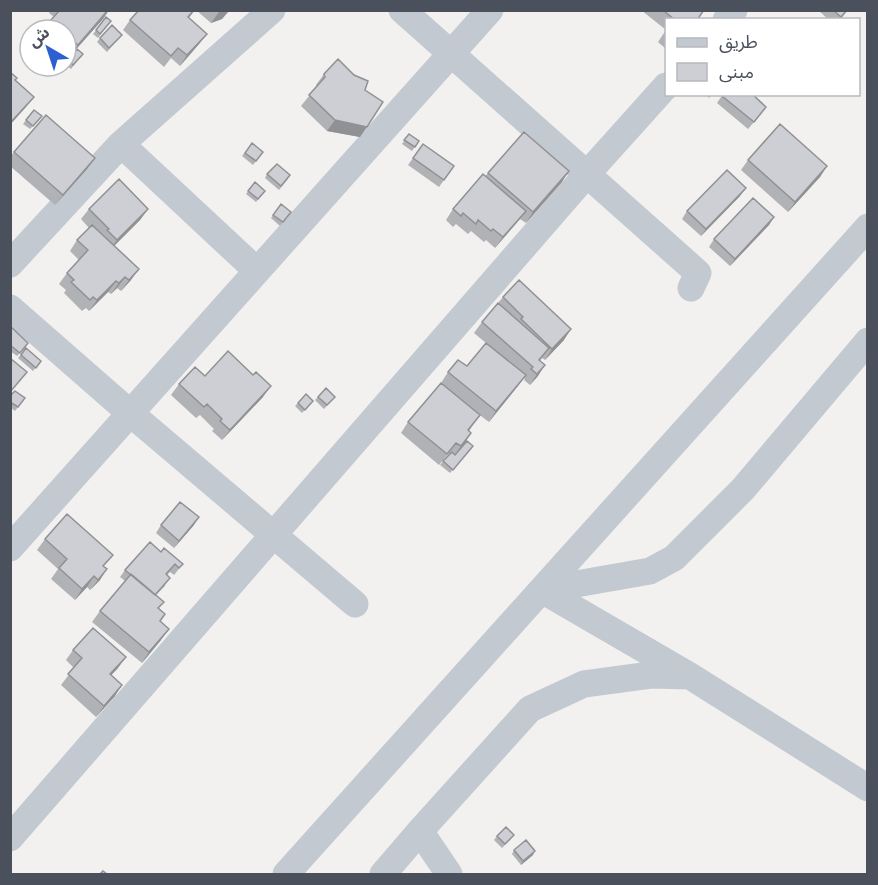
<svg xmlns="http://www.w3.org/2000/svg" width="878" height="885" viewBox="0 0 878 885" font-family="'Nunito Sans','Noto Sans Arabic',sans-serif">
	<style>
		.lines { fill: none; stroke-linecap: round; stroke-linejoin: round }
		.minor { stroke: #c2c9d0; stroke-width: 27 }
		.wall { fill: #b1b2b6 }
		.shaded-wall { fill: #909194 }
		.building { fill: #cecfd4; stroke: #909194; stroke-width: 1.5 }
	</style>
	<rect width="100%" height="100%" fill="#f2f1f0"/>
	<g class="lines">
		<!-- minor -->
		<path class="minor" d="M402,10L698,273L691,288
			M726,20L734,10
			M121,144L257,271
			M10,264L121,144L272,10
			M10,308L130,413L355,604
			M10,548L490,10
			M542,590L650,571L674,558L743,489L868,341
			M542,590L690,676L868,788
			M420,831L449,874
			M10,838L587,174L666,86
			M286,874L868,227
			M383,874L420,831L530,709L584,684L651,675L690,676"/>
	</g>
	<!-- wall -->
	<path class="wall" d="M51,10H109L103,19L70,56L66,53V30H44L54,17L49,13Z
		M195,10L189,18L207,34L199,44L180,66L171,58L164,67L123,30L130,20Z
		M196,10H229L222,19L211,23Z
		M641,10H704L698,20H666V49L658,42L666,30Z
		M818,10H848L840,20H829Z
		M106,17L111,21L98,38L93,34Z
		M122,35L107,52L97,42L100,38Z
		M77,49L83,54L71,69L66,65V63Z
		M324,74L365,90L360,137L327,131L301,106L317,86L316,85Z
		M705,94H712L709,98Z
		M723,94L761,114L748,129L717,103Z
		M26,120H39L30,129L23,124Z
		M409,134L419,141L412,151L402,144Z
		M252,143L263,152L253,165L242,156Z
		M423,144L454,166L439,187L408,165Z
		M14,152L95,158L87,169L55,205L10,166V157Z
		M748,160L827,166L820,177L788,212L741,170Z
		M488,173L562,182L526,223L520,219L495,248L486,240L484,242L471,231L468,234L456,224L453,227L446,220L453,209Z
		M267,174L288,179L279,190L265,178Z
		M255,182L265,191L256,202L246,194Z
		M740,196L701,236L682,219L687,211Z
		M281,204L291,212L280,226L271,218Z
		M89,209H148L140,220L114,246L131,280L121,291L117,288L111,294L108,292L89,311L86,308L82,311L64,293L66,290L59,284L67,273L79,260L70,251L77,240L89,228L81,219Z
		M774,217L769,225L730,266L709,247L714,239Z
		M503,297L564,340L545,360L542,358L540,361L538,376L530,385L524,380L525,378L524,377L489,422L477,413L480,415L469,431L464,444L455,454L470,450L450,473L440,465L449,454H448L439,465L401,433L408,422L441,383L448,372L467,366L486,343L474,333L482,322Z
		M10,326L26,347L17,356L10,351Z
		M26,348L41,361L33,371L18,358Z
		M205,376L263,397L222,440L212,431L214,429L200,415L196,418L171,395L179,384Z
		M10,396L25,398L15,411L10,407Z
		M318,397H335L324,409L315,400Z
		M313,401L302,413L295,406L298,403Z
		M161,525H194L174,548L156,533Z
		M45,539L105,567L100,580L90,590L87,587L75,600L51,579L58,569L37,550Z
		M161,552L183,564L174,575L170,572L167,575L165,586L156,595L159,608L165,614L160,621L161,640L142,663L92,622L100,611L125,581L120,577L125,570Z
		M73,650L118,668L111,675L115,696L96,717L61,685L74,668L66,660Z
		M497,836L511,839L502,848L494,840Z
		M514,850L533,855L521,865L512,854Z"/>
	<!-- shaded-wall -->
	<path class="shaded-wall" d="M109,10L103,19L70,56L78,45Z
		M224,10L229,11L222,19L211,23L219,12Z
		M207,34L199,44L180,66L187,55Z
		M34,97L26,107L10,125V123Z
		M335,120L367,127L360,137L327,131Z
		M95,158L87,169L55,205L63,195Z
		M827,166L820,177L788,212L795,202Z
		M569,171L562,182L526,223L533,212Z
		M746,188L740,196L701,236L706,229Z
		M148,209L140,220L109,251L117,240Z
		M526,211L518,221L495,248L503,237Z
		M774,217L769,225L730,266L735,259Z
		M139,269L131,280L121,291L129,280Z
		M125,277L117,288L111,294L119,283Z
		M116,281L108,292L89,311L97,300Z
		M571,329L564,340L545,360L552,349Z
		M545,365L538,376L530,385L537,374Z
		M526,375L518,386L489,422L496,411Z
		M271,386L263,397L222,440L230,430Z
		M471,433L464,444L453,457L461,446Z
		M199,517L194,525L174,548L179,541Z
		M107,569L100,580L90,590L98,580Z
		M94,576L87,587L75,600L82,589Z
		M169,629L161,640L142,663L149,652Z
		M126,657L118,668L102,685L110,674Z
		M122,685L115,696L96,717L104,706Z
		M535,851L533,855L521,865L523,861Z"/>
	<!-- building -->
	<path class="building" d="M60,10H108L78,45L66,35V30H60L50,21Z
		M139,10H194L188,17L207,34L187,55L178,48L171,56L130,20Z
		M663,10H704L697,20H675Z
		M833,10H847L841,17Z
		M106,17L111,21L100,34L96,30Z
		M112,25L122,35L109,48L100,38Z
		M77,49L83,54L73,65L68,60Z
		M338,59L354,75L368,81L365,90L383,102L367,127L335,120L309,95L325,77L324,74Z
		M10,72L17,78L15,80L34,97L10,123Z
		M723,94H752L766,107L754,122L722,96Z
		M34,110L42,116L33,126L26,120Z
		M46,115L95,158L63,195L14,152Z
		M780,124L827,166L795,202L748,160Z
		M524,132L569,171L533,212L488,173Z
		M409,134L419,141L415,147L404,140Z
		M252,143L263,152L256,161L245,153Z
		M423,144L454,166L444,180L413,158Z
		M277,164L290,175L281,186L267,174Z
		M727,170L746,188L706,229L687,211Z
		M483,174L526,211L503,237L493,229L491,231L478,220L476,224L463,213L461,216L453,209Z
		M119,179L148,209L117,240L107,230L109,229L89,209Z
		M255,182L265,191L258,199L248,191Z
		M753,198L774,217L735,259L714,239Z
		M281,204L291,212L283,222L273,215Z
		M92,225L139,269L129,280L125,277L119,283L116,281L97,300L93,297L90,300L71,282L74,280L67,273L88,250L77,240Z
		M519,280L571,329L552,349L521,319L523,317L503,297Z
		M498,303L549,348L539,360L545,365L537,374L531,369L533,367L482,322Z
		M10,326L28,343L20,353L10,345Z
		M486,343L526,375L496,411L448,372L458,360L467,366Z
		M26,348L41,361L36,368L21,355Z
		M228,351L253,375L256,372L271,386L230,430L220,421L222,419L207,404L204,407L179,384L195,367L205,376Z
		M10,358L27,372L11,391L10,390Z
		M441,383L480,415L468,430L471,433L461,446L456,443L447,454L408,422Z
		M326,388L335,397L327,405L318,397Z
		M15,391L25,398L18,407L10,402V396Z
		M306,394L313,401L305,410L298,403Z
		M467,441L473,446L453,470L443,461L452,452L455,455Z
		M180,502L199,517L179,541L161,525Z
		M67,514L113,555L103,566L107,569L98,580L94,576L82,589L59,568L67,559L45,539Z
		M150,542L161,552L164,548L183,564L179,568L175,564L166,574L170,578L155,595L125,570Z
		M131,574L164,602L158,608L165,614L160,621L169,629L149,652L100,611Z
		M93,628L126,657L110,674L122,685L104,706L68,674L82,658L73,650Z
		M506,827L514,835L505,844L497,836Z
		M526,840L535,851L523,861L514,850Z
		M103,871L107,874H100Z"/>
	<!-- border -->
	<rect width="878" height="885" fill="none" stroke="#4a515c" stroke-width="24"/>
	<!-- legend -->
	<rect x="665" y="18" width="195" height="78" fill="#ffffff" stroke="#b7b9be" stroke-width="1.5"/>
	<rect x="677" y="38" width="30" height="9" fill="#c2c9d0" stroke="#b7b9be" stroke-width="1.5"/>
	<text x="719" y="48" font-size="18" fill="#4a515c">طريق</text>
	<rect x="677" y="63" width="30" height="18" fill="#cecfd4" stroke="#b7b9be" stroke-width="1.5"/>
	<text x="719" y="78" font-size="18" fill="#4a515c">مبنى</text>
	<!-- north arrow -->
	<g transform="translate(48 48) rotate(321)"><circle r="28" fill="#ffffff" stroke="#b7b9be" stroke-width="1.5"/>
	<path d="M0-4.5L10 22L0 15L-10 22Z" fill="#2c5fd1"/>
	<text y="-9" font-size="16" font-weight="bold" text-anchor="middle" fill="#4a515c">ش</text>
	</g>
</svg>
